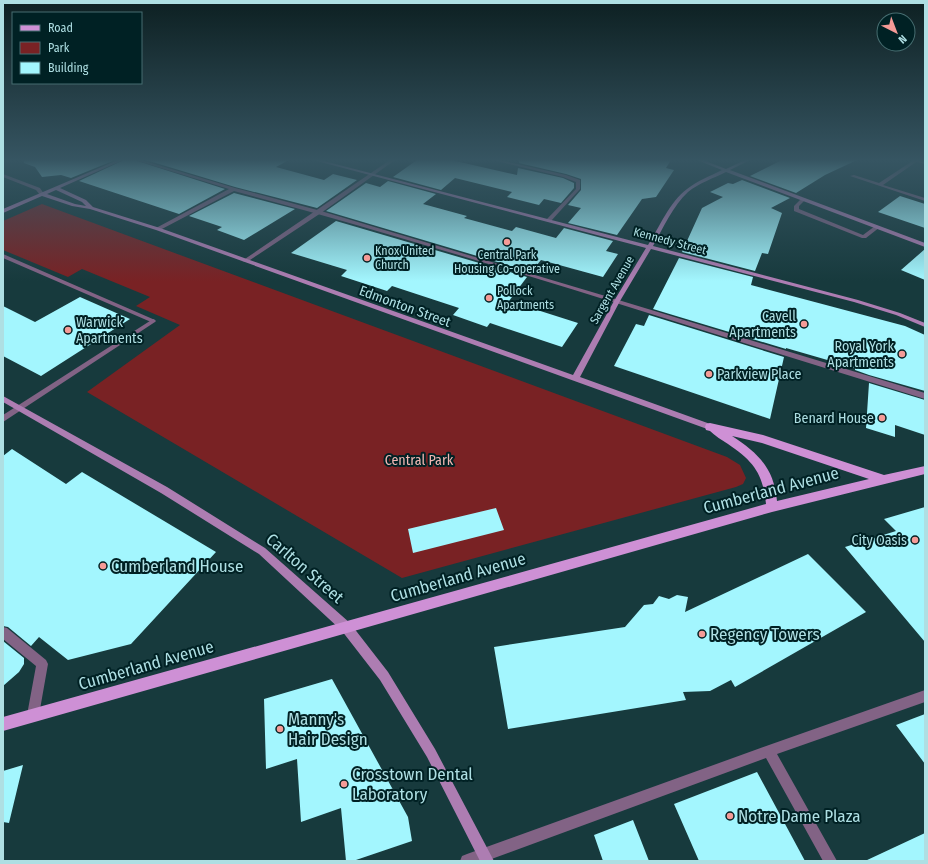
<svg xmlns="http://www.w3.org/2000/svg" width="928" height="864" viewBox="0 0 928 864" font-family="'Fira Sans Condensed',sans-serif">
	<style>
		.green { fill: #792224 }
		.building { fill: #a3f6fe }
		.lines { fill: none; stroke-linecap: round; stroke-linejoin: round }
		.lane { fill: #826385; fill-rule: evenodd }
		.street { fill: #826385; fill-rule: evenodd }
		.secondary { fill: #ad7db2; fill-rule: evenodd }
		.primary { fill: #ce90d5; fill-rule: evenodd }
		.poi-dot { fill: #f59b97; stroke: #002124; stroke-width: 1.5 }
		.labels { text-anchor: middle; stroke-width: 4; stroke-linejoin: round; paint-order: stroke }
		.far-street-label { font-size: 12px; fill: #aedfe3; stroke: #002124 }
		.far-poi-label { font-size: 12px; fill: #aedfe3; stroke: #002124; text-anchor: start }
		.street-label { font-size: 14px; fill: #aedfe3; stroke: #002124 }
		.poi-label { font-size: 14px; fill: #aedfe3; stroke: #002124; text-anchor: end }
		.park-label { font-size: 14px; fill: #f1b7b3; stroke: #002124 }
		.near-street-label { font-size: 17px; fill: #aedfe3; stroke: #002124 }
		.near-poi-label { font-size: 17px; fill: #aedfe3; stroke: #002124; text-anchor: start }
	</style>
	<rect width="100%" height="100%" fill="#173a3d"/>
	<!-- green -->
	<path class="green" d="M42,204L727,457L740,465L746,478L743,484L736,487L402,578L87,392L180,325L136,306L150,297L82,269L68,277L3,250V221Z"/>
	<!-- building -->
	<path class="building" d="M24,160H115L71,178L61,175L42,177L35,167L24,163Z
		M124,160H134L225,189L179,214L79,181Z
		M146,160H289L276,167L324,180L333,174L357,180L317,208L235,187Z
		M417,160H451L517,175L518,168L563,178L574,183V188L561,203L544,199L539,205L507,197L512,192L455,178L441,190L393,177Z
		M519,160H671L666,168L674,170L656,197L642,199L617,235L568,223L581,208L568,205L581,190V179L566,174L519,163Z
		M782,160H857L825,175L796,193L750,176Z
		M742,180L790,198L771,208L782,213L768,254L762,253L755,271L682,252L702,208L723,197L710,192L728,183L733,184Z
		M388,181L436,194L423,204L467,216L464,218L512,231L516,227L556,238L564,228L613,241L606,251L618,254L603,277L541,260L531,272L326,211L366,183L380,187Z
		M234,193L295,209L244,240L217,230L222,227L189,216Z
		M900,196L925,204V228L878,212Z
		M336,221L527,277L509,301L578,323L562,347L490,323L487,327L453,315L459,308L392,286L387,291L341,276L347,270L291,253Z
		M925,249V280L901,270Z
		M679,258L753,277L751,285L905,326L925,335V391L869,375L855,370V368L786,348V349L653,309Z
		M80,297L130,319L41,376L3,356V306L35,322Z
		M649,315L784,357L770,419L614,366L636,324L644,326Z
		M869,383L925,400V435L895,425V437L866,428Z
		M12,449L66,484L82,472L216,552L131,644L68,660L39,637L31,646L8,627L3,626V456Z
		M925,507V642L845,547L896,531L884,519Z
		M496,508L504,530L413,553L408,529Z
		M808,554L866,612L735,687L731,680L710,691L683,692L686,700L508,729L494,647L625,627L644,605L653,604L659,596L669,599L677,595L688,597L685,612Z
		M3,641L24,658V664L19,672L3,686Z
		M332,679L408,817L412,841L353,861H346L341,808L301,822L297,759L266,769L264,699Z
		M925,714V764L896,725Z
		M23,765L9,823L3,822V771Z
		M757,772L805,861H699L674,804Z
		M633,820L649,861H603L594,835Z
		M925,833V861H865Z"/>
	<g class="lines">
		<!-- lane -->
		<path class="lane" d="M135,160H141L235,188L321,211L602,295L925,393V399C695,329 466,253 234,191L160,230H156V228L229,189Z
			M914,160H919L883,185L925,198V201L850,176L854,175L879,183Z
			M802,198L806,199L799,206V209L863,235L875,226L880,227L866,238H862L794,211V206Z
			M3,254L155,320L156,321L155,322H151L3,258Z
			M3,627L7,628L46,660L48,664L39,715L37,719L33,721L29,719L27,715L36,666L3,639Z
			M925,690V702L777,754L837,861H823L766,758L486,861H460L462,856L467,854L769,745Z"/>
		<!-- street -->
		<path class="street" d="M390,160H395L321,213L247,262L242,261Z
			M492,160H499L566,175L580,180V189L551,221H547V219L576,189V182L563,177Z
			M914,160L925,162V164L914,161Z
			M3,174L40,188L44,194L40,195L36,190L3,177Z
			M153,319L155,320V322L3,422V415Z"/>
		<!-- secondary -->
		<path class="secondary" d="M118,160H123L60,188L86,200L93,207L160,228L573,375L614,301L646,248L313,160H320L648,245C659,228 670,201 687,189C697,181 710,176 722,170L697,160H703L726,169L745,160H750L730,170L925,243V247L726,172C714,178 699,183 688,192C673,206 663,228 653,246L858,300L900,313L925,323V327L896,315L854,302L651,249L620,301L580,377L713,425L714,427L713,429L710,430L156,230L90,209L72,206L42,196L3,213V209ZM56,190L82,202L86,206L75,204L47,194Z
			M3,396L167,487L265,548L350,623L388,672L435,749L494,861H480L427,757L380,680L342,631L259,554L161,493L3,402Z"/>
		<!-- primary -->
		<path class="primary" d="M710,423L763,435L884,475L925,466V474L772,512L3,731V717L766,504C763,473 753,461 728,444C722,440 715,436 710,431L706,430L705,427L706,424ZM732,436L762,443L869,479L777,501C774,468 758,453 732,436Z"/>
	</g>
	<!-- sky -->
	<linearGradient id="sky" x2="0" y2="1"><stop stop-color="#0d2022"/><stop offset="0.57" stop-color="#365562"/><stop offset="1" stop-color="#365562" stop-opacity="0"/></linearGradient>
	<rect width="928" height="281" fill="url(#sky)"/>
	<!-- markers -->
	<g class="poi-dot">
		<circle cx="507" cy="242" r="4"/>
		<circle cx="367" cy="258" r="4"/>
		<circle cx="489" cy="298" r="4"/>
		<circle cx="804" cy="324" r="4"/>
		<circle cx="68" cy="330" r="4"/>
		<circle cx="902" cy="354" r="4"/>
		<circle cx="709" cy="374" r="4"/>
		<circle cx="882" cy="418" r="4"/>
		<circle cx="915" cy="540" r="4"/>
		<circle cx="103" cy="566" r="4"/>
		<circle cx="702" cy="634" r="4"/>
		<circle cx="280" cy="729" r="4"/>
		<circle cx="344" cy="784" r="4"/>
		<circle cx="730" cy="816" r="4"/>
	</g>
	<g class="labels">
		<!-- far-street labels -->
		<g class="far-street-label">
			<text transform="translate(670 241) rotate(15)" y="4">Kennedy Street</text>
			<text transform="translate(612 290) rotate(-60)" y="4">Sargent Avenue</text>
		</g>
		<!-- far-poi labels -->
		<g class="far-poi-label">
			<text x="375" y="255">Knox United<tspan x="375" dy="14">Church</tspan></text>
			<text x="507" y="259" text-anchor="middle">Central Park<tspan x="507" dy="14">Housing Co-operative</tspan></text>
			<text x="497" y="295">Pollock<tspan x="497" dy="14">Apartments</tspan></text>
		</g>
		<!-- street labels -->
		<g class="street-label">
			<text transform="translate(405 306) rotate(20)" y="5">Edmonton Street</text>
		</g>
		<!-- poi labels -->
		<g class="poi-label">
			<text x="796" y="321">Cavell<tspan x="796" dy="16">Apartments</tspan></text>
			<text x="76" y="327" text-anchor="start">Warwick<tspan x="76" dy="16">Apartments</tspan></text>
			<text x="894" y="351">Royal York<tspan x="894" dy="16">Apartments</tspan></text>
			<text x="717" y="379" text-anchor="start">Parkview Place</text>
			<text x="874" y="423">Benard House</text>
			<text x="907" y="545">City Oasis</text>
		</g>
		<!-- park labels -->
		<g class="park-label">
			<text x="419" y="465">Central Park</text>
		</g>
		<!-- near-street labels -->
		<g class="near-street-label">
			<text transform="translate(771 490) rotate(-15)" y="6">Cumberland Avenue</text>
			<text transform="translate(305 568) rotate(41)" y="6">Carlton Street</text>
			<text transform="translate(458 577) rotate(-16)" y="6">Cumberland Avenue</text>
			<text transform="translate(146 665) rotate(-16)" y="6">Cumberland Avenue</text>
		</g>
		<!-- near-poi labels -->
		<g class="near-poi-label">
			<text x="111" y="572">Cumberland House</text>
			<text x="710" y="640">Regency Towers</text>
			<text x="288" y="725">Manny's<tspan x="288" dy="20">Hair Design</tspan></text>
			<text x="352" y="780">Crosstown Dental<tspan x="352" dy="20">Laboratory</tspan></text>
			<text x="738" y="822">Notre Dame Plaza</text>
		</g>
	</g>
	<!-- border -->
	<rect width="928" height="864" fill="none" stroke="#aedfe3" stroke-width="8"/>
	<!-- legend -->
	<rect x="12" y="12" width="130" height="72" fill="#002124" stroke="#466d70"/>
	<rect x="20" y="25" width="20" height="6" fill="#ce90d5" stroke="#466d70"/>
	<text x="48" y="32" font-size="12" fill="#aedfe3">Road</text>
	<rect x="20" y="42" width="20" height="12" fill="#792224" stroke="#466d70"/>
	<text x="48" y="52" font-size="12" fill="#aedfe3">Park</text>
	<rect x="20" y="62" width="20" height="12" fill="#a3f6fe" stroke="#466d70"/>
	<text x="48" y="72" font-size="12" fill="#aedfe3">Building</text>
	<!-- north arrow -->
	<g transform="translate(896 32) rotate(138)"><circle r="19" fill="#002124" stroke="#466d70"/>
	<path d="M0-3L7 15L0 10L-7 15Z" fill="#f59b97"/>
	<text y="-6" font-size="11" font-weight="bold" text-anchor="middle" fill="#aedfe3">N</text>
	</g>
</svg>
